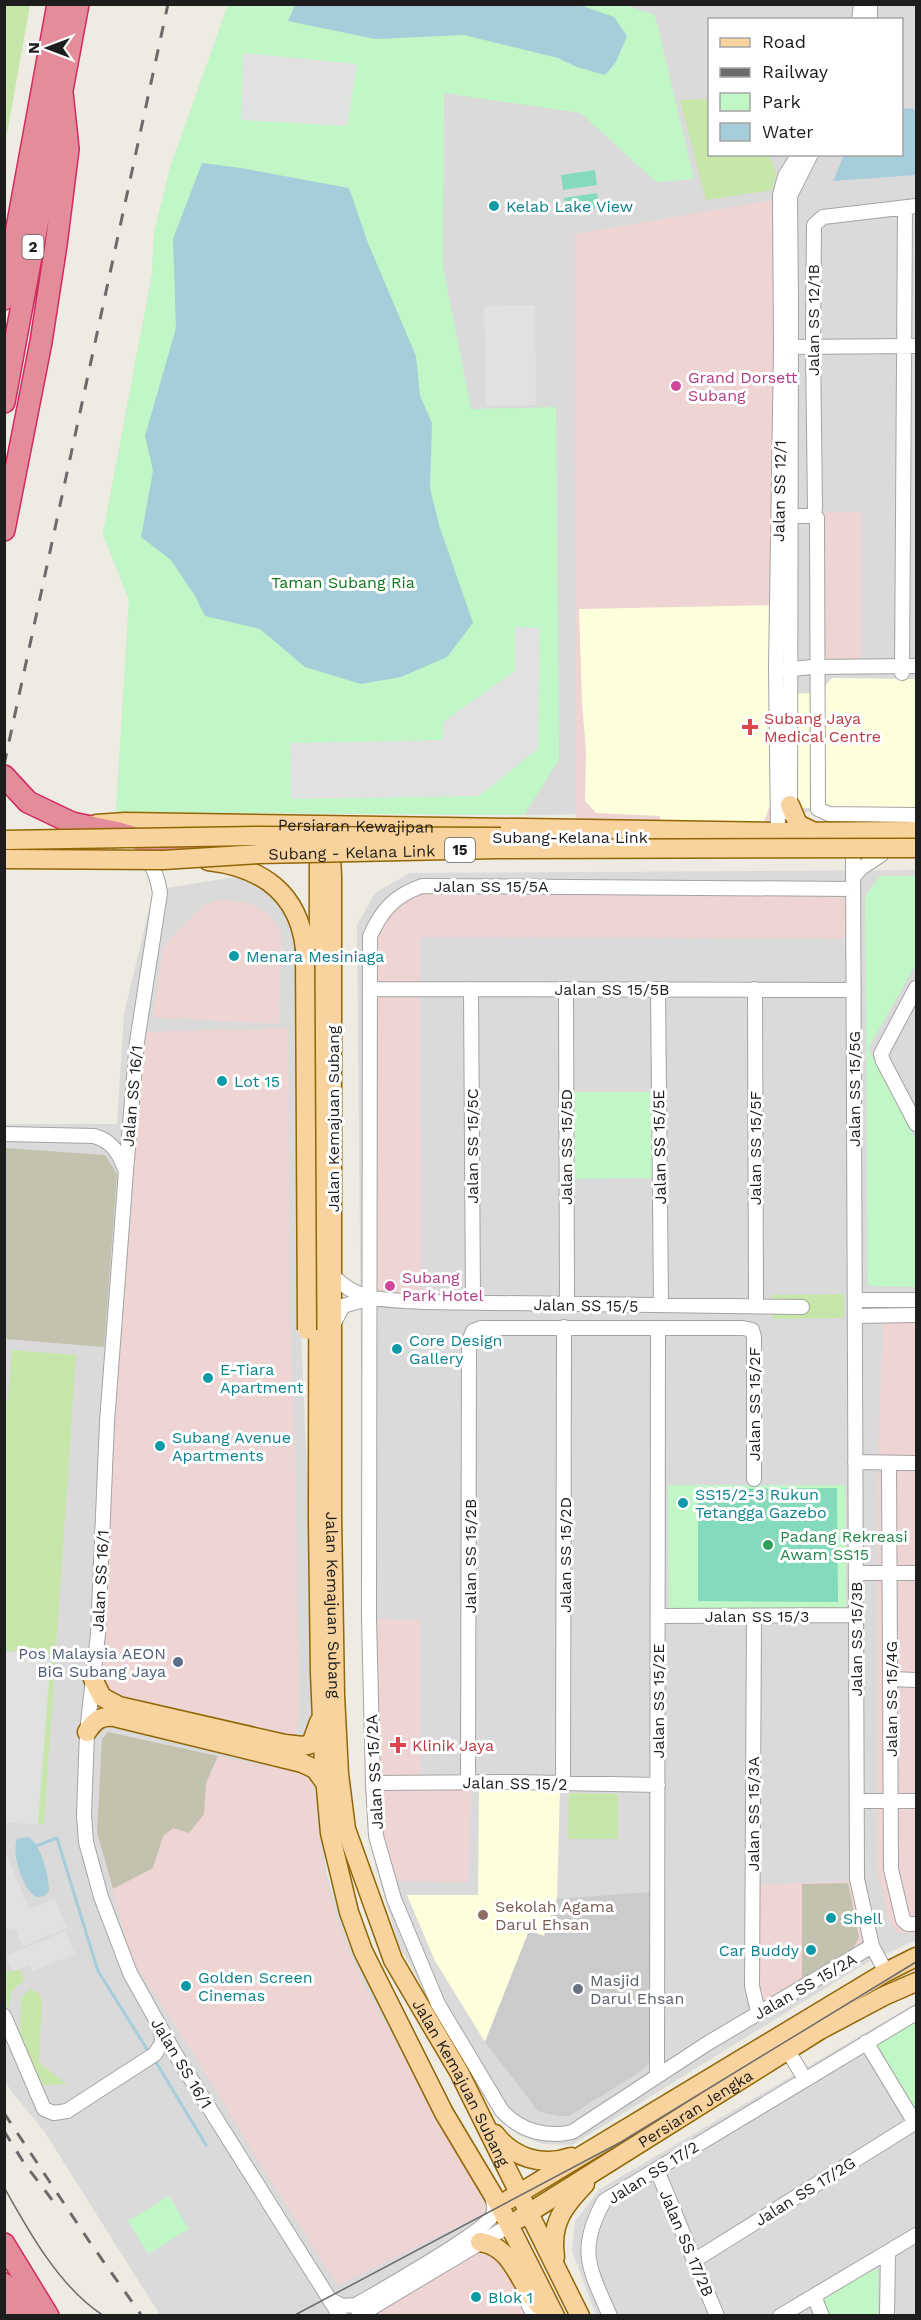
<svg xmlns="http://www.w3.org/2000/svg" width="921" height="2320" viewBox="0 0 921 2320" font-family="'Work Sans',sans-serif">
	<style>
		.residential { fill: #dbdada; fill-rule: evenodd }
		.commercial { fill: #eed4d2 }
		.education { fill: #fdfedc }
		.religious { fill: #cbcbcb }
		.construction { fill: #c2c2af }
		.grass { fill: #c7e7aa }
		.park { fill: #c1f7c6 }
		.pitch { fill: #83dbbb }
		.parking { fill: #e1e1e1 }
		.water { fill: #a5cdda }
		.lines { fill: none; stroke-linecap: round; stroke-linejoin: round }
		.stream { stroke: #a5cdda; stroke-width: 3 }
		.minor-casing { stroke: #a4a4a4; stroke-width: 16 }
		.major-casing { stroke: #916605; stroke-width: 21 }
		.highway-casing { stroke: #d32960; stroke-width: 24 }
		.minor { stroke: #fff; stroke-width: 14 }
		.major { stroke: #f9d39d; stroke-width: 18 }
		.highway { stroke: #e38d9b; stroke-width: 21 }
		.tram { stroke: #6b6b6b; stroke-width: 1.5 }
		.rail { stroke: #6b6b6b; stroke-width: 3; stroke-dasharray: 12 12; stroke-linecap: butt }
		.major-bridge-casing { stroke: #916605; stroke-width: 21; stroke-linecap: butt }
		.major-bridge { stroke: #f9d39d; stroke-width: 18 }
		.culture-dot { fill: #0f9aa8; stroke: #fff; stroke-width: 2 }
		.hotel-dot { fill: #d1479c; stroke: #fff; stroke-width: 2 }
		.health-dot { fill: #e0444e; stroke: #fff; stroke-width: 2 }
		.leisure-dot { fill: #2e9e5b; stroke: #fff; stroke-width: 2 }
		.service-dot { fill: #5c6f8a; stroke: #fff; stroke-width: 2 }
		.education-dot { fill: #8d6e63; stroke: #fff; stroke-width: 2 }
		.worship-dot { fill: #6b7280; stroke: #fff; stroke-width: 2 }
		.labels { text-anchor: middle; stroke-width: 6; stroke-linejoin: round; paint-order: stroke }
		.shield { fill: #fff; stroke: #616161; stroke-width: 1.5 }
		.shield-label { font-size: 15px; font-weight: bold; fill: #1d1d1d }
		.culture-label { font-size: 16px; fill: #0d838f; stroke: #fff; text-anchor: start }
		.street-label { font-size: 16px; fill: #1d1d1d; stroke: #fff }
		.hotel-label { font-size: 16px; fill: #b23c85; stroke: #fff; text-anchor: start }
		.park-label { font-size: 16px; fill: #0f771a; stroke: #fff }
		.health-label { font-size: 16px; fill: #be3a42; stroke: #fff; text-anchor: start }
		.leisure-label { font-size: 16px; fill: #27864d; stroke: #fff; text-anchor: start }
		.service-label { font-size: 16px; fill: #4e5e75; stroke: #fff; text-anchor: end }
		.education-label { font-size: 16px; fill: #785e54; stroke: #fff; text-anchor: start }
		.worship-label { font-size: 16px; fill: #5b616d; stroke: #fff; text-anchor: start }
	</style>
	<rect width="100%" height="100%" fill="#eeebe3"/>
	<!-- residential -->
	<path class="residential" d="M228,5H916V811L524,815L116,812L129,600L103,534L152,274L154,233L170,168ZM710,20H902V154H710Z
		M916,870V1940L866,1963L572,2145L542,2144L519,2135L500,2120L399,1946L375,1864L365,1791L357,925L375,893L410,873Z
		M241,876L263,885L279,900L297,935L299,1286L311,1564L313,1776L327,1875L348,1943L485,2191L506,2268L527,2315H160L44,2131L11,2091L5,2080L4,1124H117L124,1013L154,890Z
		M916,2003V2315H596L572,2251L575,2221L600,2189Z"/>
	<!-- commercial -->
	<path class="commercial" d="M775,200L772,825L576,823L575,234Z
		M818,512H861V667L818,666Z
		M423,889L849,892V938L420,937L421,1293H374L373,936L382,916Z
		M218,900L239,901L254,905L268,914L281,932L279,1024L153,1017L163,947L204,905Z
		M288,1028L290,1329L296,1497L299,1713L297,1730L294,1737L121,1703L99,1684L116,1370L143,1032Z
		M884,1307L916,1308V1934L900,1933L890,1924L877,1871L878,1448Z
		M371,1619L420,1620V1778H471L468,1882L394,1881L378,1835Z
		M108,1732L234,1760L289,1769L307,1773L312,1778L325,1877L342,1934L364,1985L489,2211L338,2285L269,2178L194,2054L139,1971L129,1950L97,1832L102,1739Z
		M852,1881L866,1946L760,2007L755,1986L756,1885Z
		M488,2249L506,2268L527,2315L366,2316L477,2250Z"/>
	<!-- education -->
	<path class="education" d="M771,605L772,694L819,693L832,678L916,679V808H769L763,824L661,827L660,816L596,813L585,801L586,751L582,703L579,609Z
		M560,1789L557,1899L544,1936L529,1931L485,2042L435,1961L407,1895H478L479,1790Z"/>
	<!-- religious -->
	<path class="religious" d="M649,1892L650,2061L643,2070L569,2116H557L538,2111L485,2042L529,1931L544,1936L557,1899Z"/>
	<!-- construction -->
	<path class="construction" d="M5,1148L105,1155L117,1174L104,1347L5,1339Z
		M108,1732L218,1756L206,1783L204,1814L189,1833L173,1828L163,1836L153,1868L113,1889L97,1832L102,1739Z
		M848,1883L859,1937L854,1947L802,1979V1884Z"/>
	<!-- grass -->
	<path class="grass" d="M5,4L30,5L5,145L4,5Z
		M709,99L710,154L769,155L776,173L772,190L706,200L680,100Z
		M844,1294V1318L772,1319L771,1295Z
		M12,1350L76,1355L44,1824L5,1823L4,1401L8,1400Z
		M569,1793L618,1794V1839H568Z
		M20,1970L24,1980L11,1992L9,2009L5,1999V1972Z
		M30,1988L38,1993L42,2000L39,2063L67,2084L43,2085L20,2037L21,1999Z"/>
	<!-- park -->
	<path class="park" d="M622,4L655,15L694,179L656,182L581,113L444,93L443,266L471,409L556,407L559,760L524,815L116,812L129,600L103,534L152,274L154,233L170,168L228,5Z
		M880,876H916V964L868,1049L916,1140V1287L868,1286L865,897Z
		M569,1092H655V1178L569,1179Z
		M668,1485H845L846,1608H669Z
		M916,2017V2111L876,2043Z
		M169,2196L189,2229L148,2254L128,2221Z
		M878,2269V2315H829L822,2300L864,2274Z"/>
	<!-- pitch -->
	<path class="pitch" d="M595,170L597,185L563,190L561,175Z
		M597,193L599,208L566,213L564,198Z
		M837,1488L838,1602L698,1601V1489Z"/>
	<!-- parking -->
	<path class="parking" d="M243,53L357,64L347,126L241,120Z
		M535,305L536,405L486,406L484,306Z
		M515,627L540,628L538,749L479,796L291,799L290,743L443,740V722L515,671Z
		M4,1651L51,1654L38,1824L5,1823Z
		M4,1848L29,1909L55,1899L67,1928L22,1946L15,1928L7,1930L4,1923Z
		M65,1931L75,1954L32,1971L29,1965L13,1971L6,1956Z"/>
	<!-- water -->
	<path class="water" d="M577,4L614,17L627,36L616,62L605,75L577,67L558,58L464,35L375,39L288,21L295,5Z
		M902,108L916,109V175L833,181L844,155L902,154Z
		M202,163L241,168L349,188L368,243L416,356L420,396L432,423L430,488L439,525L473,623L447,657L401,677L361,684L305,667L260,629L205,616L195,596L171,560L141,537L153,471L145,436L176,328L173,239Z
		M29,1837C42,1847 49,1876 49,1891L44,1896L37,1897C23,1891 11,1853 17,1839Z"/>
	<g class="lines">
		<!-- stream -->
		<path class="stream" d="M36,1846L57,1838L98,1971L150,2054
			M154,2059L206,2145"/>
		<defs>
			<path id="minor" d="M870,4V20
				M859,20L861,4
				M784,347L916,346
				M815,509L813,346L814,225L823,217L916,206
				M782,516H813L817,518L818,809L829,814L916,815
				M781,670L812,667L916,666
				M902,673L905,208
				M790,814L791,302L790,196L811,154
				M778,832L776,670L781,347L780,195L785,176L799,154
				M111,839C143,854 154,856 160,893L137,1042L126,1171L107,1422L98,1634L87,1732L84,1815L86,1842L101,1897L130,1973L174,2052L340,2316
				M853,855L857,1879L872,1946L886,1972
				M853,877L861,868L881,855
				M853,889L422,886C394,896 382,910 370,936L369,1617L373,1783L376,1836L394,1899L438,2004L502,2111C521,2131 546,2138 572,2132L708,2043L872,1946
				M916,988L881,1054L883,1061L916,1124
				M371,989L854,990
				M471,989L473,1303
				M566,989L567,1304
				M658,989L661,1305
				M755,989L756,1306
				M4,1134L94,1136C111,1141 118,1151 124,1167
				M333,1276C361,1304 387,1299 424,1302L802,1307
				M855,1300H916
				M855,1316L916,1315
				M334,1323L343,1306L370,1298
				M855,1462L916,1463
				M889,1463L891,1869L903,1920L908,1924H916
				M856,1573H916
				M658,1616L856,1615
				M754,1616L752,1986L758,2012
				M892,1679L916,1680
				M468,1782L469,1341L473,1331L481,1328H743L752,1330L754,1337V1479
				M373,1783L514,1782L658,1785
				M563,1783L564,1327
				M857,1801H916
				M4,2016L44,2109L54,2113L67,2111L155,2054L162,2043L161,2029
				M866,2042L915,2123
				M788,2051L805,2079
				M657,2074L658,1328
				M657,2170L717,2316
				M695,2260L916,2122
				M523,2293L534,2316
				M814,2296L822,2316
				M331,2300L342,2306L356,2305C378,2292 487,2231 493,2214C496,2209 493,2202 492,2196
				M358,2316L510,2225
				M610,2316C589,2268 577,2250 604,2201L916,2013
				M780,2316L916,2235
				M887,2316L888,2252"/>
			<g id="major">
				<path d="M790,805L798,824L812,831"/>
				<path id="s1" d="M96,824L125,822L778,832L916,831"/>
				<path d="M351,826L331,835L319,847L318,1520L320,1673L324,1766L330,1833L349,1912L363,1951L444,2113L499,2205L555,2316"/>
				<path id="s2" d="M319,847L331,854L332,877V1515L335,1695L339,1774L346,1829L393,1960L459,2072L580,2316"/>
				<path d="M208,861C262,867 299,893 305,949"/>
				<path d="M93,1679L102,1697L119,1706L285,1744L303,1746L311,1744L319,1722"/>
				<path d="M87,1732C95,1720 100,1716 114,1717L302,1763L315,1769L325,1783"/>
				<path d="M495,2134C513,2158 543,2167 571,2157"/>
				<path d="M508,2200L886,1972L916,1957"/>
				<path id="s3" d="M519,2219L820,2030L884,1996L916,1982"/>
				<path d="M480,2242C513,2246 519,2285 540,2306"/>
				<path d="M555,2257C550,2224 563,2207 585,2184"/>
			</g>
			<path id="highway" d="M4,299L58,4
				M4,402L78,4
				M4,530L41,342L56,245L68,149L62,92
				M4,776L28,802L72,823L119,833L168,848H236
				M4,2244L48,2316
				M4,2284L24,2316
				M4,2314L6,2316"/>
		</defs>
		<!-- minor casing -->
		<use href="#minor" class="minor-casing"/>
		<!-- major casing -->
		<use href="#major" class="major-casing"/>
		<!-- highway casing -->
		<use href="#highway" class="highway-casing"/>
		<!-- minor -->
		<use href="#minor" class="minor"/>
		<!-- major -->
		<use href="#major" class="major"/>
		<!-- highway -->
		<use href="#highway" class="highway"/>
		<!-- tram -->
		<path class="tram" d="M4,2187C29,2232 60,2288 104,2316
			M293,2316L621,2142L916,1962"/>
		<!-- rail -->
		<path class="rail" d="M4,765L168,4
			M4,2113L89,2241L142,2316
			M4,2131L24,2163L56,2205"/>
		<defs>
			<g id="major-bridge">
				<path d="M4,840L256,836L501,837"/>
				<path id="s4" d="M4,859L163,860L259,854L498,849L916,848"/>
				<path d="M305,949L307,1330"/>
			</g>
		</defs>
		<!-- major-bridge casing -->
		<use href="#major-bridge" class="major-bridge-casing"/>
		<!-- major-bridge -->
		<use href="#major-bridge" class="major-bridge"/>
	</g>
	<!-- markers -->
	<g class="culture-dot">
		<circle cx="494" cy="206" r="6"/>
		<circle cx="234" cy="956" r="6"/>
		<circle cx="222" cy="1081" r="6"/>
		<circle cx="397" cy="1349" r="6"/>
		<circle cx="208" cy="1378" r="6"/>
		<circle cx="160" cy="1446" r="6"/>
		<circle cx="683" cy="1503" r="6"/>
		<circle cx="831" cy="1918" r="6"/>
		<circle cx="811" cy="1950" r="6"/>
		<circle cx="186" cy="1986" r="6"/>
		<circle cx="476" cy="2297" r="6"/>
	</g>
	<g class="hotel-dot">
		<circle cx="676" cy="386" r="6"/>
		<circle cx="390" cy="1286" r="6"/>
	</g>
	<g class="health-dot">
		<path d="M747 718h6v6h6v6h-6v6h-6v-6h-6v-6h6z"/>
		<path d="M395 1736h6v6h6v6h-6v6h-6v-6h-6v-6h6z"/>
	</g>
	<circle class="leisure-dot" cx="768" cy="1545" r="6"/>
	<circle class="service-dot" cx="178" cy="1662" r="6"/>
	<circle class="education-dot" cx="483" cy="1915" r="6"/>
	<circle class="worship-dot" cx="578" cy="1989" r="6"/>
	<g class="labels">
		<!-- shield labels -->
		<g class="shield">
			<rect x="22.5" y="235" width="21" height="24" rx="4.5"/>
			<rect x="445" y="838" width="30" height="24" rx="4.5"/>
		</g>
		<g class="shield-label">
			<text x="33" y="252">2</text>
			<text x="460" y="855">15</text>
		</g>
		<!-- culture labels -->
		<g class="culture-label">
			<text x="506" y="212">Kelab Lake View</text>
			<text x="246" y="962">Menara Mesiniaga</text>
			<text x="234" y="1087">Lot 15</text>
			<text x="409" y="1346">Core Design<tspan x="409" dy="18">Gallery</tspan></text>
			<text x="220" y="1375">E-Tiara<tspan x="220" dy="18">Apartment</tspan></text>
			<text x="172" y="1443">Subang Avenue<tspan x="172" dy="18">Apartments</tspan></text>
			<text x="695" y="1500">SS15/2-3 Rukun<tspan x="695" dy="18">Tetangga Gazebo</tspan></text>
			<text x="843" y="1924">Shell</text>
			<text x="799" y="1956" text-anchor="end">Car Buddy</text>
			<text x="198" y="1983">Golden Screen<tspan x="198" dy="18">Cinemas</tspan></text>
			<text x="488" y="2303">Blok 1</text>
		</g>
		<!-- street labels -->
		<g class="street-label">
			<text transform="translate(813 320) rotate(-90)" y="6">Jalan SS 12/1B</text>
			<text transform="translate(779 491) rotate(-89)" y="6">Jalan SS 12/1</text>
			<text dy="6" stroke="none"><textPath href="#s1" startOffset="260">Persiaran Kewajipan</textPath></text>
			<text x="570" y="843">Subang-Kelana Link</text>
			<text dy="6" stroke="none"><textPath href="#s4" startOffset="348">Subang - Kelana Link</textPath></text>
			<text x="491" y="892">Jalan SS 15/5A</text>
			<text x="612" y="995">Jalan SS 15/5B</text>
			<text transform="translate(854 1089) rotate(-90)" y="6">Jalan SS 15/5G</text>
			<text transform="translate(132 1096) rotate(-85)" y="6">Jalan SS 16/1</text>
			<text transform="translate(333 1119) rotate(-90)" y="6">Jalan Kemajuan Subang</text>
			<text transform="translate(472 1146) rotate(-90)" y="6">Jalan SS 15/5C</text>
			<text transform="translate(566 1147) rotate(-90)" y="6">Jalan SS 15/5D</text>
			<text transform="translate(659 1147) rotate(-91)" y="6">Jalan SS 15/5E</text>
			<text transform="translate(755 1148) rotate(-90)" y="6">Jalan SS 15/5F</text>
			<text transform="translate(586 1305) rotate(1)" y="6">Jalan SS 15/5</text>
			<text transform="translate(754 1404) rotate(-90)" y="6">Jalan SS 15/2F</text>
			<text transform="translate(565 1555) rotate(-90)" y="6">Jalan SS 15/2D</text>
			<text transform="translate(470 1556) rotate(-90)" y="6">Jalan SS 15/2B</text>
			<text transform="translate(100 1581) rotate(-87)" y="6">Jalan SS 16/1</text>
			<text dy="6" stroke="none"><textPath href="#s2" startOffset="765">Jalan Kemajuan Subang</textPath></text>
			<text x="757" y="1622">Jalan SS 15/3</text>
			<text transform="translate(856 1639) rotate(-90)" y="6">Jalan SS 15/3B</text>
			<text transform="translate(891 1699) rotate(-90)" y="6">Jalan SS 15/4G</text>
			<text transform="translate(658 1701) rotate(-90)" y="6">Jalan SS 15/2E</text>
			<text transform="translate(374 1772) rotate(-93)" y="6">Jalan SS 15/2A</text>
			<text transform="translate(515 1783) rotate(1)" y="6">Jalan SS 15/2</text>
			<text transform="translate(753 1814) rotate(-90)" y="6">Jalan SS 15/3A</text>
			<text transform="translate(805 1986) rotate(-30)" y="6">Jalan SS 15/2A</text>
			<text transform="translate(182 2063) rotate(59)" y="6">Jalan SS 16/1</text>
			<text dy="6" stroke="none"><textPath href="#s2" startOffset="1269">Jalan Kemajuan Subang</textPath></text>
			<text dy="6" stroke="none"><textPath href="#s3" startOffset="208">Persiaran Jengka</textPath></text>
			<text transform="translate(653 2172) rotate(-32)" y="6">Jalan SS 17/2</text>
			<text transform="translate(805 2191) rotate(-32)" y="6">Jalan SS 17/2G</text>
			<text transform="translate(687 2243) rotate(67)" y="6">Jalan SS 17/2B</text>
		</g>
		<!-- hotel labels -->
		<g class="hotel-label">
			<text x="688" y="383">Grand Dorsett<tspan x="688" dy="18">Subang</tspan></text>
			<text x="402" y="1283">Subang<tspan x="402" dy="18">Park Hotel</tspan></text>
		</g>
		<!-- park labels -->
		<g class="park-label">
			<text x="343" y="588">Taman Subang Ria</text>
		</g>
		<!-- health labels -->
		<g class="health-label">
			<text x="764" y="724">Subang Jaya<tspan x="764" dy="18">Medical Centre</tspan></text>
			<text x="412" y="1751">Klinik Jaya</text>
		</g>
		<!-- leisure labels -->
		<g class="leisure-label">
			<text x="780" y="1542">Padang Rekreasi<tspan x="780" dy="18">Awam SS15</tspan></text>
		</g>
		<!-- service labels -->
		<g class="service-label">
			<text x="166" y="1659">Pos Malaysia AEON<tspan x="166" dy="18">BiG Subang Jaya</tspan></text>
		</g>
		<!-- education labels -->
		<g class="education-label">
			<text x="495" y="1912">Sekolah Agama<tspan x="495" dy="18">Darul Ehsan</tspan></text>
		</g>
		<!-- worship labels -->
		<g class="worship-label">
			<text x="590" y="1986">Masjid<tspan x="590" dy="18">Darul Ehsan</tspan></text>
		</g>
	</g>
	<!-- border -->
	<rect width="921" height="2320" fill="none" stroke="#1d1d1d" stroke-width="12"/>
	<!-- legend -->
	<rect x="708" y="18" width="195" height="138" fill="#ffffff" stroke="#a5a5a5" stroke-width="1.5"/>
	<rect x="720" y="38" width="30" height="9" fill="#f9d39d" stroke="#a5a5a5" stroke-width="1.5"/>
	<text x="762" y="48" font-size="18" fill="#1d1d1d">Road</text>
	<rect x="720" y="68" width="30" height="9" fill="#6b6b6b" stroke="#a5a5a5" stroke-width="1.5"/>
	<text x="762" y="78" font-size="18" fill="#1d1d1d">Railway</text>
	<rect x="720" y="93" width="30" height="18" fill="#c1f7c6" stroke="#a5a5a5" stroke-width="1.5"/>
	<text x="762" y="108" font-size="18" fill="#1d1d1d">Park</text>
	<rect x="720" y="123" width="30" height="18" fill="#a5cdda" stroke="#a5a5a5" stroke-width="1.5"/>
	<text x="762" y="138" font-size="18" fill="#1d1d1d">Water</text>
	<!-- north arrow -->
	<g transform="translate(48 48) rotate(270)" stroke="#ffffff" stroke-width="4.5" paint-order="stroke">
	<path d="M0-4.5L10 22L0 15L-10 22Z" fill="#1d1d1d"/>
	<text y="-9" font-size="16" font-weight="bold" text-anchor="middle" fill="#1d1d1d">N</text>
	</g>
</svg>
